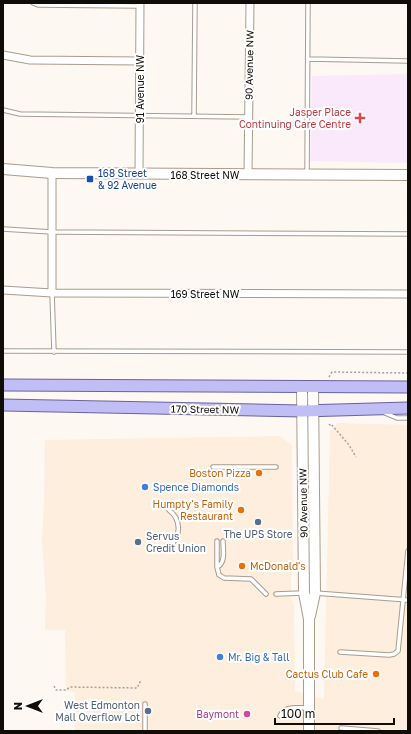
<svg xmlns="http://www.w3.org/2000/svg" width="411" height="734" viewBox="0 0 411 734" font-family="'Golos Text',sans-serif">
	<style>
		.built { fill: #fdeedd }
		.medical { fill: #fae9fb }
		.lines { fill: none; stroke-linecap: round; stroke-linejoin: round }
		.lane-casing { stroke: #a89c8d; stroke-width: 5.5 }
		.street-casing { stroke: #a89c8d; stroke-width: 9 }
		.secondary-casing { stroke: #a89c8d; stroke-width: 12 }
		.primary-casing { stroke: #68639d; stroke-width: 13 }
		.path { stroke: #a6a19b; stroke-width: 1.5; stroke-dasharray: 2 2; stroke-linecap: butt }
		.lane { stroke: #fff; stroke-width: 3.5 }
		.street { stroke: #fff; stroke-width: 7 }
		.secondary { stroke: #fff; stroke-width: 10 }
		.primary { stroke: #c1bef5; stroke-width: 11 }
		.health-dot { fill: #e0444e; stroke: #fff; stroke-width: 1.5 }
		.transit-dot { fill: #1a4fb4; stroke: #fff; stroke-width: 1.5 }
		.food-dot { fill: #e8710a; stroke: #fff; stroke-width: 1.5 }
		.shop-dot { fill: #3f7fe0; stroke: #fff; stroke-width: 1.5 }
		.service-dot { fill: #5c6f8a; stroke: #fff; stroke-width: 1.5 }
		.hotel-dot { fill: #d1479c; stroke: #fff; stroke-width: 1.5 }
		.labels { text-anchor: middle; stroke-width: 4; stroke-linejoin: round; paint-order: stroke }
		.street-label { font-size: 10px; fill: #100c07; stroke: #fff }
		.health-label { font-size: 10px; fill: #be3a42; stroke: #fff; text-anchor: end }
		.transit-label { font-size: 10px; fill: #164399; stroke: #fff; text-anchor: start }
		.food-label { font-size: 10px; fill: #c56008; stroke: #fff; text-anchor: end }
		.shop-label { font-size: 10px; fill: #366cbe; stroke: #fff; text-anchor: start }
		.service-label { font-size: 10px; fill: #4e5e75; stroke: #fff }
		.hotel-label { font-size: 10px; fill: #b23c85; stroke: #fff; text-anchor: end }
	</style>
	<rect width="100%" height="100%" fill="#fef8f2"/>
	<!-- built -->
	<path class="built" d="M338,423L408,425V731H75V692L66,691L65,630H45L46,598L42,541L44,503L45,440L279,436L292,445L293,571L291,577V599L294,604L295,691L324,699L330,431Z"/>
	<!-- medical -->
	<path class="medical" d="M408,74V163L310,161L312,76Z"/>
	<g class="lines">
		<defs>
			<path id="lane" d="M33,3L38,5L140,6
				M308,59L408,61
				M3,110L20,114L248,117
				M194,116L195,3
				M307,173L308,3
				M3,229L52,232L408,234
				M52,293L54,352
				M3,351L408,352
				M385,413L397,418H408
				M213,467H276
				M169,510C181,519 182,537 169,546
				M217,541V567L219,575L224,578L251,579L266,594
				M217,567C226,563 223,550 223,541
				M315,593L408,600
				M276,594L303,593
				M340,652L389,655L394,654L398,651L408,551
				M145,704V731
				M280,716C284,705 298,708 308,708
				M341,728L378,731"/>
			<path id="street" d="M3,55L30,60L140,61
				M139,174L140,3
				M248,175L250,3
				M3,290L52,293L408,294
				M52,293V173"/>
			<path id="secondary" d="M3,169L52,173L408,175
				M302,387L304,593L309,619V731
				M310,616L315,593L313,387"/>
			<path id="primary" d="M3,385L408,387
				M3,405L302,411L408,408"/>
		</defs>
		<!-- lane casing -->
		<use href="#lane" class="lane-casing"/>
		<!-- street casing -->
		<use href="#street" class="street-casing"/>
		<!-- secondary casing -->
		<use href="#secondary" class="secondary-casing"/>
		<!-- primary casing -->
		<use href="#primary" class="primary-casing"/>
		<!-- path -->
		<path class="path" d="M329,377L332,372L408,373
			M329,424L330,425L331,424L349,445L356,457
			M54,686L56,690H66L70,687L137,688L141,680"/>
		<!-- lane -->
		<use href="#lane" class="lane"/>
		<!-- street -->
		<use href="#street" class="street"/>
		<!-- secondary -->
		<use href="#secondary" class="secondary"/>
		<!-- primary -->
		<use href="#primary" class="primary"/>
	</g>
	<!-- markers -->
	<path class="health-dot" d="M358 112h4v4h4v4h-4v4h-4v-4h-4v-4h4z"/>
	<rect class="transit-dot" x="86" y="175" width="8" height="8" rx="2"/>
	<g class="food-dot">
		<circle cx="259" cy="473" r="4"/>
		<circle cx="241" cy="510" r="4"/>
		<circle cx="242" cy="566" r="4"/>
		<circle cx="376" cy="674" r="4"/>
	</g>
	<g class="shop-dot">
		<circle cx="145" cy="487" r="4"/>
		<circle cx="220" cy="657" r="4"/>
	</g>
	<g class="service-dot">
		<circle cx="258" cy="522" r="4"/>
		<circle cx="138" cy="542" r="4"/>
		<circle cx="148" cy="711" r="4"/>
	</g>
	<circle class="hotel-dot" cx="247" cy="714" r="4"/>
	<g class="labels">
		<!-- street labels -->
		<g class="street-label">
			<text transform="translate(249 65) rotate(-89)" y="4">90 Avenue NW</text>
			<text transform="translate(140 89) rotate(-90)" y="4">91 Avenue NW</text>
			<text x="205" y="179">168 Street NW</text>
			<text x="205" y="298">169 Street NW</text>
			<text transform="translate(205 409) rotate(1)" y="4">170 Street NW</text>
			<text transform="translate(303 503) rotate(-91)" y="4">90 Avenue NW</text>
		</g>
		<!-- health labels -->
		<g class="health-label">
			<text x="351" y="116">Jasper Place<tspan x="351" dy="12">Continuing Care Centre</tspan></text>
		</g>
		<!-- transit labels -->
		<g class="transit-label">
			<text x="98" y="177">168 Street<tspan x="98" dy="12">&amp; 92 Avenue</tspan></text>
		</g>
		<!-- food labels -->
		<g class="food-label">
			<text x="251" y="477">Boston Pizza</text>
			<text x="233" y="508">Humpty's Family<tspan x="233" dy="12">Restaurant</tspan></text>
			<text x="250" y="570" text-anchor="start">McDonald's</text>
			<text x="368" y="678">Cactus Club Cafe</text>
		</g>
		<!-- shop labels -->
		<g class="shop-label">
			<text x="153" y="491">Spence Diamonds</text>
			<text x="228" y="661">Mr. Big &amp; Tall</text>
		</g>
		<!-- service labels -->
		<g class="service-label">
			<text x="258" y="538">The UPS Store</text>
			<text x="146" y="540" text-anchor="start">Servus<tspan x="146" dy="12">Credit Union</tspan></text>
			<text x="140" y="709" text-anchor="end">West Edmonton<tspan x="140" dy="12">Mall Overflow Lot</tspan></text>
		</g>
		<!-- hotel labels -->
		<g class="hotel-label">
			<text x="239" y="718">Baymont</text>
		</g>
	</g>
	<!-- border -->
	<rect width="411" height="734" fill="none" stroke="#100c07" stroke-width="8"/>
	<!-- north arrow -->
	<g transform="translate(28 706) rotate(270)" stroke="#ffffff" stroke-width="3" paint-order="stroke">
	<path d="M0-3L7 15L0 10L-7 15Z" fill="#100c07"/>
	<text y="-6" font-size="11" font-weight="bold" text-anchor="middle" fill="#100c07">N</text>
	</g>
	<!-- scale -->
	<path d="M275 718v6h119v-6" fill="none" stroke="#100c07" stroke-width="2"/>
	<text x="281" y="718" font-size="12" fill="#100c07" stroke="#ffffff" stroke-width="3" paint-order="stroke">100 m</text>
</svg>
